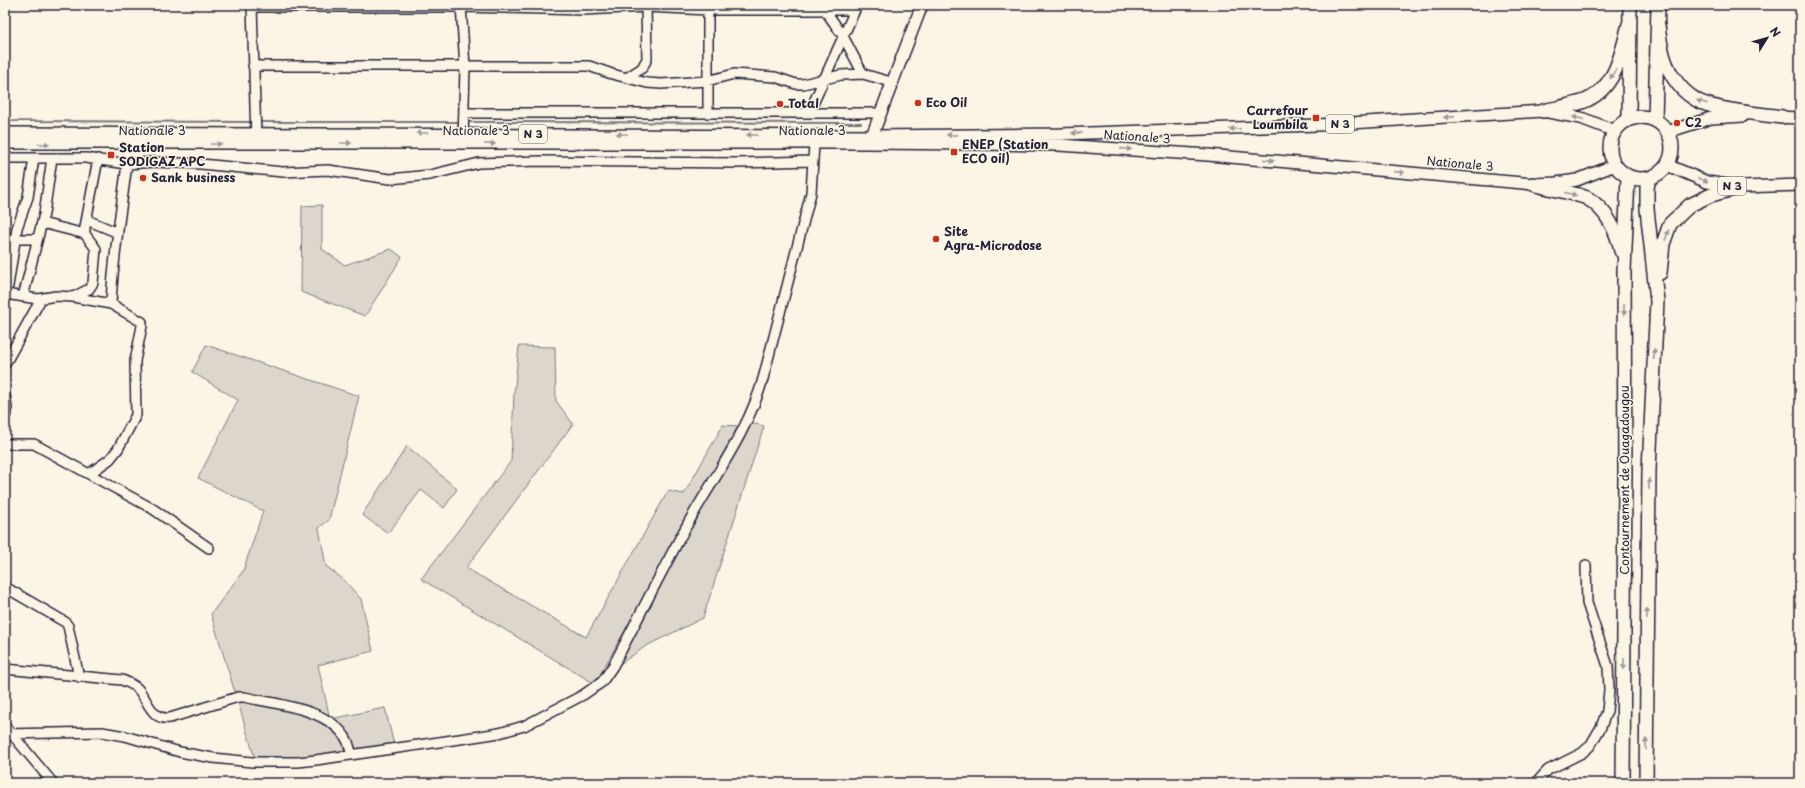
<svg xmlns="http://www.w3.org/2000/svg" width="1805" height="788" viewBox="0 0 1805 788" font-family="'Playpen Sans',sans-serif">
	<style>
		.green { fill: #dcd6cc; stroke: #7f7c84 }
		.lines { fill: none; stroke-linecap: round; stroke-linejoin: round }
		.stream { stroke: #78757e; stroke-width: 2 }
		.minor-casing { stroke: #22223b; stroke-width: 12 }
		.major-casing { stroke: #22223b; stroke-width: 14 }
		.highway-casing { stroke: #22223b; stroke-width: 16 }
		.minor { stroke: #fcf5e5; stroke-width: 9 }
		.major { stroke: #fcf5e5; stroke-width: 11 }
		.highway { stroke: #fcf5e5; stroke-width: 13 }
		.oneway { fill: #9a9698 }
		.poi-dot { fill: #c8321e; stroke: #fcf5e5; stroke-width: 1.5 }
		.labels { text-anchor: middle; stroke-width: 3; stroke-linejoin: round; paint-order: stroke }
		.shield { fill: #fcf5e5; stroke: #63616e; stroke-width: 1 }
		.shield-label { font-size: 11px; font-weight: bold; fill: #22223b }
		.poi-label { font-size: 12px; font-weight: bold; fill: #22223b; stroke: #fcf5e5; text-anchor: start }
		.street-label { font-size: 12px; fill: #22223b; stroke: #fcf5e5 }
	</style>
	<rect width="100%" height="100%" fill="#fcf5e5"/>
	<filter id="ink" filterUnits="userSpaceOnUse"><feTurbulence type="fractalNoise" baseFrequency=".025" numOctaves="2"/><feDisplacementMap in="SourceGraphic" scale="8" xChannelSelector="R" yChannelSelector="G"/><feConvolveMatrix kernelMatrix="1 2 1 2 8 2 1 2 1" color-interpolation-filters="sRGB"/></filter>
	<g filter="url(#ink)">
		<!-- green -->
		<path class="green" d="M322,205V249L345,265L391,249L402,257L365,316L301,292L302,206Z
			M206,345L359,396L329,520L319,528L326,566L344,580L361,599L373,651L318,665L330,719L385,708L394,745L257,765L211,614L243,571L263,511L198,478L238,400L192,372Z
			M519,346L555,347L556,401L573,424L466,568L586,637L668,491L684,494L723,425L738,426L595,684L421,579L511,461L514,394Z
			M749,423L764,426L703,618L646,646L610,671Z
			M407,446L457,489L444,508L421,490L388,533L362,515Z"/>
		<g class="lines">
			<!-- stream -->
			<path class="stream" d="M5,120L10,121L252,122
				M259,122H460
				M467,122L861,123"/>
			<defs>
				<path id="minor" d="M252,5L256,139
					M461,5L465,67L463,141
					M252,7H461L584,10L646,7L708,10H855L809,113
					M825,10L843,36L863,74L891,82
					M253,66H589L612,74L647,83L661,84L707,81L734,74L775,77L796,84H803L841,75L863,74
					M628,77L642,68L647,59L646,5
					M464,113H880
					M708,113V5
					M5,158H86L127,164L155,162L201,164L283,172L328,170L390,179L430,175L479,163L539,161L737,163L813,161
					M87,220L116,232
					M42,223L85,234
					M5,239H37
					M5,290L8,286L17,228L28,197L34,158
					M5,294L38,299L56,296L73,297L111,304L142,322V326L135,361L136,415L118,449L110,459L89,474
					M23,297L44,214L52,158
					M73,297L89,289L93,283L96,249L85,234V227L98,159
					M111,304C113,256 121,211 127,164
					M5,364L41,299
					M5,395L7,408L5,417
					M5,444H34L153,509L209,548
					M5,587L65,622L68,626L79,677
					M5,669L122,680C128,682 132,684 137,688C148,699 151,721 170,718L238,697H244C275,704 330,708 347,740C349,744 350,750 352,754
					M5,726L53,783
					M5,734L102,732L125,736L180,752L213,758L252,762H298L316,760L480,736L499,733L524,726L583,695L602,682L613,666C639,617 664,566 691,518C717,473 751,426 764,375L811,193L814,144
					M1536,783L1548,770L1582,753L1590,746L1601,727L1607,711L1609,690L1608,666L1587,603L1586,565"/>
				<path id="major" d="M1775,117L1800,118
					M1667,132L1711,118L1743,116
					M5,133L872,136L1061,134L1318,125L1543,111L1581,118L1615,131
					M870,141L922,5
					M5,143H869L1059,145L1208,155L1533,184L1556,183L1577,180L1615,165
					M1667,165L1707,182L1741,187L1800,185"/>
				<path id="highway" d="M1658,25C1659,33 1660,42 1662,50C1666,69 1678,89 1695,99C1711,110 1761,114 1782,117
					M1543,111C1556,108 1569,106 1582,102C1615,91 1622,53 1629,24
					M1610 148a31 31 0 1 1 62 0a31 31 0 1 1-62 0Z
					M1629,119L1630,5
					M1655,120L1658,5
					M1533,184C1547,188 1575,193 1587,198C1606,209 1617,231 1621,251
					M1660,273L1663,244L1670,224L1690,205L1711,195L1741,187
					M1623,783L1625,473L1624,271L1628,177
					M1646,783L1649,470L1657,301L1647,209V188L1649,179"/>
			</defs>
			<!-- minor casing -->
			<use href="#minor" class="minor-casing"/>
			<!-- major casing -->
			<use href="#major" class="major-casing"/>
			<!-- highway casing -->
			<use href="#highway" class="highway-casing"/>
			<!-- minor -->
			<use href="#minor" class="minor"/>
			<!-- major -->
			<use href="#major" class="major"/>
			<!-- highway -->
			<use href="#highway" class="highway"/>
		</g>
		<!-- one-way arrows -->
		<defs><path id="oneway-solid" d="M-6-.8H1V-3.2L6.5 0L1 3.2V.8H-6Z"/></defs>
		<g class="oneway">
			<use href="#oneway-solid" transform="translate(1613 74) rotate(122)"/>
			<use href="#oneway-solid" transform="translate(1702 102) rotate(-163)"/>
			<use href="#oneway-solid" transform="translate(1449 117) rotate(176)"/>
			<use href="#oneway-solid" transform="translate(1578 118) rotate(-166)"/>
			<use href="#oneway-solid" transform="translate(1235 129) rotate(178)"/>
			<use href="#oneway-solid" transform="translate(422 133) rotate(180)"/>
			<use href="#oneway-solid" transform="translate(1077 133) rotate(178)"/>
			<use href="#oneway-solid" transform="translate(622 134) rotate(-180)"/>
			<use href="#oneway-solid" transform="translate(752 135) rotate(-180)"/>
			<use href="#oneway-solid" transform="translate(952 135) rotate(179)"/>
			<use href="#oneway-solid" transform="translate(346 143)"/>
			<use href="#oneway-solid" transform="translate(44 144)"/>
			<use href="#oneway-solid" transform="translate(216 144)"/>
			<use href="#oneway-solid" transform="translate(490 144)"/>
			<use href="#oneway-solid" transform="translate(1126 149) rotate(4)"/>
			<use href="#oneway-solid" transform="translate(1269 160) rotate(5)"/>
			<use href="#oneway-solid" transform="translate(1399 172) rotate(5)"/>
			<use href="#oneway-solid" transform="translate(1703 180) rotate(22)"/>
			<use href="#oneway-solid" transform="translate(1571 194) rotate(15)"/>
			<use href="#oneway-solid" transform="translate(1667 235) rotate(-70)"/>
			<use href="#oneway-solid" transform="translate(1624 310) rotate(90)"/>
			<use href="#oneway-solid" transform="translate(1654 354) rotate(-87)"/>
			<use href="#oneway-solid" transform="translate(1649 484) rotate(-89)"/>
			<use href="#oneway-solid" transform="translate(1647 614) rotate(-89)"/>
			<use href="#oneway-solid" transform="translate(1624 664) rotate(90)"/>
			<use href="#oneway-solid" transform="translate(1646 744) rotate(-89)"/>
		</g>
	</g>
	<!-- markers -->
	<g class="poi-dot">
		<circle cx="918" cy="103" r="4"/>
		<circle cx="780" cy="104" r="4"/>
		<rect x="1312" y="114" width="8" height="8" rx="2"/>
		<circle cx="1677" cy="123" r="4"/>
		<rect x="950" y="148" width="8" height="8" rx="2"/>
		<rect x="107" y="151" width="8" height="8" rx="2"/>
		<circle cx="143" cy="178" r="4"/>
		<circle cx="936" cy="239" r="4"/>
	</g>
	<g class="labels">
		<!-- shield labels -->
		<g class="shield">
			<rect x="1326" y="115" width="28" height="18" rx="3"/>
			<rect x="519" y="125" width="28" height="18" rx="3"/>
			<rect x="1718" y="177" width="28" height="18" rx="3"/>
		</g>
		<g class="shield-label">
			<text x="1340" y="128">N 3</text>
			<text x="533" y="138">N 3</text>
			<text x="1732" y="190">N 3</text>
		</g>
		<!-- poi labels -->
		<g class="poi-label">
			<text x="926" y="107">Eco Oil</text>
			<text x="788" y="108">Total</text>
			<text x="1308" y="115" text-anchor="end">Carrefour<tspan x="1308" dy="14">Loumbila</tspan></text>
			<text x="1685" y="127">C2</text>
			<text x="962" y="149">ENEP (Station<tspan x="962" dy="14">ECO oil)</tspan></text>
			<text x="119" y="152">Station<tspan x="119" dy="14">SODIGAZ APC</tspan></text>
			<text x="151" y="182">Sank business</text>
			<text x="944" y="236">Site<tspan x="944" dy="14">Agra-Microdose</tspan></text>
		</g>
		<!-- street labels -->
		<g class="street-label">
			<text x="152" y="135">Nationale 3</text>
			<text x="476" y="135">Nationale 3</text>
			<text x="812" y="135">Nationale 3</text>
			<text transform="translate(1137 137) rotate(4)" y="4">Nationale 3</text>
			<text transform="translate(1460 164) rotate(5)" y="4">Nationale 3</text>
			<text transform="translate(1625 480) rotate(-90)" y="4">Contournement de Ouagadougou</text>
		</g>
	</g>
	<!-- margin -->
	<rect width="1805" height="788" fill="none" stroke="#fcf5e5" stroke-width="20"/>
	<rect x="10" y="10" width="1785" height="768" fill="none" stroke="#22223b" stroke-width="1.5" filter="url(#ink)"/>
	<!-- north arrow -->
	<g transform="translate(1767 38) rotate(53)" stroke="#fcf5e5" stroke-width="3" paint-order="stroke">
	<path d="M0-3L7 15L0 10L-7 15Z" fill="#22223b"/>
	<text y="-6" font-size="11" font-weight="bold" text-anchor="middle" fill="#22223b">N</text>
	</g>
</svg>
